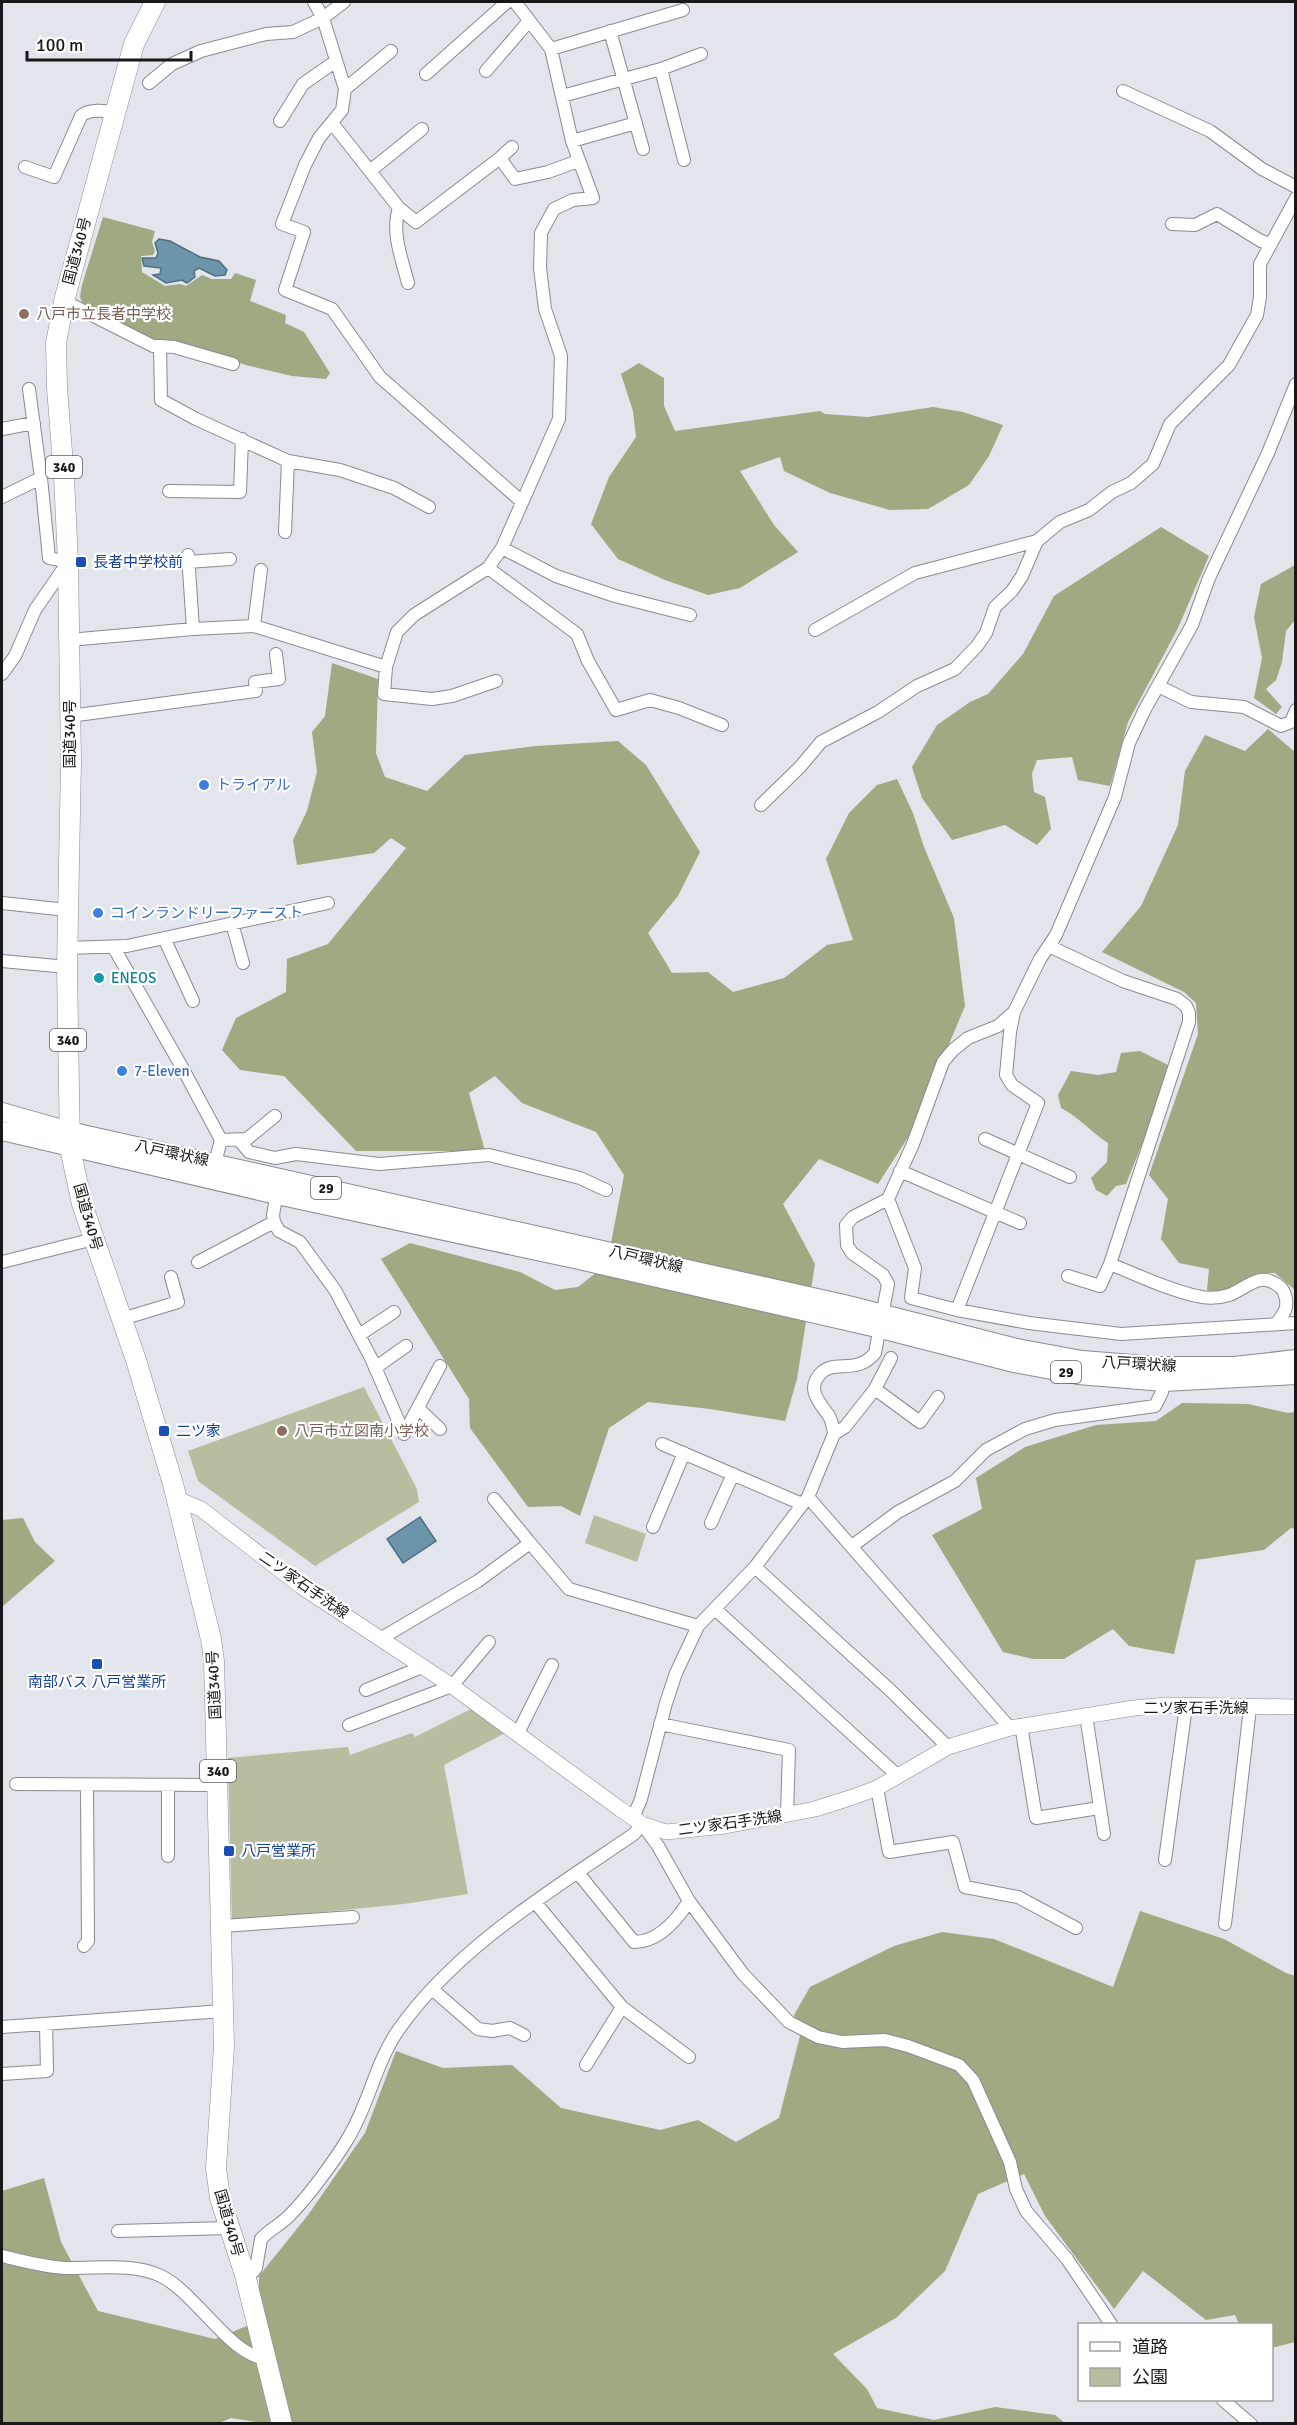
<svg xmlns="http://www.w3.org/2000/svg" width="1297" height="2425" viewBox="0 0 1297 2425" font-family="Signika,'Noto Sans JP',sans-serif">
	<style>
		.green { fill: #b6be9f }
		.forest { fill: #9fa982 }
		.water { fill: #6c94aa; stroke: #526f7f; stroke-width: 1.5 }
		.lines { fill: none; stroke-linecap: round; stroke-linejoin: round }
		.minor-casing { stroke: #898b92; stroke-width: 14 }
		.tertiary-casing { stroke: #898b92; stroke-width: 16 }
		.primary-casing { stroke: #898b92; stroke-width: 20 }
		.trunk-casing { stroke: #898b92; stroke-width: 21 }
		.minor { stroke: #fff; stroke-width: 12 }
		.tertiary { stroke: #fff; stroke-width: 15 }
		.primary { stroke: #fff; stroke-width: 18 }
		.trunk { stroke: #fff; stroke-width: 20 }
		.education-dot { fill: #8d6e63; stroke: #fff; stroke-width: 2 }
		.transit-dot { fill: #1a4fb4; stroke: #fff; stroke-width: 2 }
		.shop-dot { fill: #3f7fe0; stroke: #fff; stroke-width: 2 }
		.culture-dot { fill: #0f9aa8; stroke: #fff; stroke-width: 2 }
		.labels { text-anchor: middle; stroke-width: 4.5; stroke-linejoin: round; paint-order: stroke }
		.shield { fill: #fff; stroke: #5d5d5f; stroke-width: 1.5 }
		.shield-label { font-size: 14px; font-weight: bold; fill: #17181a }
		.street-label { font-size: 15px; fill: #17181a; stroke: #fff }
		.education-label { font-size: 15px; fill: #785e54; stroke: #fff; text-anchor: start }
		.transit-label { font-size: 15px; fill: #164399; stroke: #fff; text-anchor: start }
		.shop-label { font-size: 15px; fill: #366cbe; stroke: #fff; text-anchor: start }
		.culture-label { font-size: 15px; fill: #0d838f; stroke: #fff; text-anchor: start }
	</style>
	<rect width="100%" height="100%" fill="#e2e5ec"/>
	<!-- green -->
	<path class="green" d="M364,1387L417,1489L419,1502L315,1566L198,1481L188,1451Z
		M594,1515L646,1534L637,1562L585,1543Z
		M473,1708L507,1732L444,1765L468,1894L404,1904L232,1921L228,1758L348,1747L350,1755L412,1733L415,1737Z"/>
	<!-- forest -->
	<path class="forest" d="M103,217L155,231L152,242L155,251L153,255L141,256L142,272L165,286L180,284L186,286L202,275L212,279H231L235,273L256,280L250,301L286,315L285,323L304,332L330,373L326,379L292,376L246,365L231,360L152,340L83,305L80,297L82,285Z
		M639,363L664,378V406L675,431L820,411L825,414L868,417L933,407L963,412L1003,425L989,456L969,485L928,509L890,510L830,493L784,471L780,457L740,471L774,525L798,552L740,588L708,595L665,580L618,559L591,524L609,477L636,437L633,411L621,374Z
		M1161,527L1209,556L1178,628L1128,722L1110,786L1078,780L1072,757L1037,760L1032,774L1034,792L1045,797L1051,829L1037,845L1005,825L952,840L922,798L912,767L937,725L970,702L988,694L1023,654L1054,596Z
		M1295,565V620L1286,631L1282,662L1276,680L1266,689L1282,707L1276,714L1254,698L1262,658L1254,617L1261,584Z
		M332,663L378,679L376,753L385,777L427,791L465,755L536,746L618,741L646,765L700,852L678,896L648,933L672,973L708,972L733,992L784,978L827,945L853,940L826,859L849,813L877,785L897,779L913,813L924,847L954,918L965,1006L914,1128L878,1184L819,1159L783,1204L815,1264L797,1379L785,1421L710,1409L648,1402L609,1428L580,1516L561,1506L528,1507L470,1428L469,1399L381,1259L410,1243L520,1272L555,1290L578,1287L607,1264L624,1175L596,1132L522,1103L495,1076L469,1093L485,1151H356L284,1076L240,1070L222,1050L236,1018L286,992L287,959L328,944L406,848L391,838L374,853L297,865L293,840L307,811L317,772L312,732L325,716Z
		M1268,729L1295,752V1290L1275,1273H1258L1220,1294L1207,1290L1209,1269L1179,1263L1161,1239L1168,1199L1149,1175L1198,1034L1196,1003L1184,992L1102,952L1141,906L1178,825L1185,771L1205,735L1245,751Z
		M1140,1051L1168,1065L1152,1119L1126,1184L1116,1186L1107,1196L1096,1190L1091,1178L1107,1162L1108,1143C1091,1132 1079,1117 1061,1108L1058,1095L1071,1071L1098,1075L1116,1072L1121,1053Z
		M1182,1403L1248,1404L1288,1413L1295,1412V1529L1291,1528L1264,1550L1196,1560L1174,1654L1129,1646L1113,1629L1064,1659H1033L1003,1652L932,1535L982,1509L976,1478L1025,1447L1096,1425L1156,1421Z
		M23,1518L35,1542L55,1561L2,1607V1520Z
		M1140,1911L1224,1939L1286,1973L1295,1976V2342L1272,2348V2324H1239L1235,2315L1206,2320L1143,2271L1114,2309L1045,2216L1024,2174L978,2194L945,2271L896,2318L833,2354L867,2389L877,2408L934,2420L995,2407L1055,2415L1065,2423L269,2424L231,2418L217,2424H2V2191L44,2178L61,2242L98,2311L215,2339L259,2321V2276L308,2215L365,2133L396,2051L443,2068L512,2065L561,2108L660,2130L698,2120L736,2142L779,2118L800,2036L794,2015L810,1987L894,1946L942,1932L994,1939L1113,1987Z"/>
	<!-- water -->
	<path class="water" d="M159,239L170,241L200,257L219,261L227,270L225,275L215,276L199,268L194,271L195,277L187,283L182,280L166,283L153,275L160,274L161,268L144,266L142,258H156L158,253L155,243Z
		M420,1517L436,1541L403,1563L387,1539Z"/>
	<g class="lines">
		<defs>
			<path id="minor" d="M344,2L323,18L345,89L342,110L319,138L305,165L282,224L304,232L285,290L332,309L380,377L521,501
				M610,31L643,149
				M551,49L683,10
				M661,69L684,160
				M486,71L529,21
				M426,74L507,2
				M149,83L172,64L201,51L266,34L293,32L323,18L314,2
				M345,89L391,51
				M1123,91L1210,131L1262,169L1296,187
				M562,96L661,69L701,54
				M280,121L303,84L336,61
				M332,123L399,208L416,222L500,158L515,179L548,172L578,161
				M572,141L636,123
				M500,158L512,147
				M25,167L54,177L81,116C88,109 106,110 115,113
				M370,171L422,129
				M399,208C391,233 402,259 408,283
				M1172,224L1195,225L1217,214L1261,241L1270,244
				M64,301L153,346H160L161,400L196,419L288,461L340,470L394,488L429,507
				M160,346L174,347L233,364
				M2,429L34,423
				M169,491L240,492L242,439
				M2,497L41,478
				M285,532L288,461
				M502,548L556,576L615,596L690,615
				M188,555L193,629
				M188,562L230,559
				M488,568L577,634L588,661L616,710L650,700L679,708L722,725
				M254,626L261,570
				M815,630L915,573L1037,541
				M69,640L193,629L254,626L386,667
				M2,674L15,656L35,610L68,562L49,558L41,478L29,389
				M496,681L452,696L432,699L384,694L386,667L397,632L414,615L488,568L502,548L559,419L561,356L545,309L540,268L541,233L554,209L573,200L593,198L572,141L551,49L515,2
				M1158,686L1191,702L1244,707L1281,726L1291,722L1296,710
				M70,716L256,691L255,682L279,679L276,654
				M761,805L800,767L821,742L878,712L917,686L955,669L977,646L986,633L995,607L1012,591L1022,576L1037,541L1060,522L1089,510L1112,492L1131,483L1153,464L1170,424L1229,365L1257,315L1260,297V264L1296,198
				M2,903L67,910
				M232,923L243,963
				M164,938L193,1001
				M1049,946L1123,981L1177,999L1186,1006L1189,1013V1022L1110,1264L1100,1286L1068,1276
				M67,948L127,946L328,903
				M114,948L183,1069L221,1140L215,1163
				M2,961L67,967
				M985,1139L1070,1177
				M221,1140L247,1139L275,1116
				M239,1140L249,1152L275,1158L296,1154L379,1164L489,1155L580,1178L606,1190
				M900,1171L1020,1223
				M278,1187L273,1215L274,1222L279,1231L300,1242L335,1290L371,1358L404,1434L440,1366
				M888,1199L915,1268L911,1298L957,1310L1029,1323L1121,1334L1296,1323
				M2,1262L94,1239
				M198,1262L274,1222
				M1110,1264C1138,1275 1168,1290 1197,1296C1208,1299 1219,1298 1229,1295C1246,1289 1258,1272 1276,1284C1281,1287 1283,1289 1285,1295C1289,1307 1284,1314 1276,1324
				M957,1310L1038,1103L1012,1085L1006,1075L1010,1032L1014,1012L1040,959L1056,935L1115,797L1129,743L1145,709L1192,625L1209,578L1268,453L1296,384
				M122,1319L178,1302L171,1277
				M359,1335L394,1312
				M375,1368L406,1346
				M875,1389L920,1422L938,1397
				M418,1408L440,1429
				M834,1434C833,1427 832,1421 829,1416C820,1403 806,1390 820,1374C834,1358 856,1376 875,1353L888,1284L883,1275L852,1253L847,1245L846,1225L853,1217L888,1199L913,1144L943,1062L953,1050L968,1038L998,1026L1014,1012
				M662,1444L802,1504
				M808,1497L1010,1728
				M494,1499L530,1543
				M711,1523L733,1474
				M653,1527L684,1453
				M852,1546L898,1512L955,1481L986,1450L1025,1429L1055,1420L1155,1406L1162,1392L1164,1382
				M755,1567L889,1689L948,1747
				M715,1609L897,1775
				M380,1639L478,1581L530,1543L569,1589L698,1626
				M366,1690L422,1667
				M1086,1715L1104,1834
				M660,1724L789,1750L787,1815
				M349,1725L452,1686L489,1642
				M1021,1725L1036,1818L1099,1808
				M518,1733L552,1665
				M16,1784L218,1785
				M168,1785V1856
				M877,1788L889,1852L953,1842L965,1887L1018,1897L1076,1928
				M633,1818L641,1799L666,1703L676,1673L698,1626L755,1567L808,1497L834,1434L845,1427L875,1389L891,1358
				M1165,1860L1186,1706
				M578,1873L634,1942C658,1942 677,1920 689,1901
				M535,1902L622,2007L689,2057
				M1225,1924L1250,1708
				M222,1926L353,1917
				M84,1946L88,1941L87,1785
				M432,1989L478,2029L492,2031L510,2028L524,2035
				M2,2027L223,2011
				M586,2065L622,2007
				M2,2074L47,2071L46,2024
				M118,2231L228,2228
				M2,2256C22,2261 44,2267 65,2268C96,2269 132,2262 161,2276C197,2294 230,2356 267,2359
				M245,2275L254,2271L256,2268L261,2239C269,2230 280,2225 289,2216C308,2197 333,2163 347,2140C369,2105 375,2063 399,2029C457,1947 552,1890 634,1834L642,1824L658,1846L689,1901L743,1974L789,2022L818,2037L842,2042L885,2040L908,2046L959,2065L973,2080L1010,2162L1016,2189L1026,2211L1067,2259L1111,2324
				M1223,2400L1251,2424"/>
			<path id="tertiary" d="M177,1499L201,1509L302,1587L452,1686L620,1809L642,1824L666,1832L725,1826L815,1809L853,1797L877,1788L948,1747L1010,1728L1134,1708L1166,1705L1296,1707"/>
			<path id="primary" d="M2,1112L69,1131L844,1304L1017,1348L1082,1360L1159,1366H1234L1296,1359
				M2,1131L277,1195L579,1260L881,1329L1014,1363L1078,1375L1164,1382L1296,1375"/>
			<path id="trunk" d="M155,2L134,44L64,301L56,343L57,388L64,477L68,562L71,762L67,967L70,1148L82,1204L136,1360L173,1484L211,1639L214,1661L224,2046L216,2168L220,2198L245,2275L282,2424"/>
		</defs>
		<!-- minor casing -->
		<use href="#minor" class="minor-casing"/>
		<!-- tertiary casing -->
		<use href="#tertiary" class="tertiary-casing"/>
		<!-- primary casing -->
		<use href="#primary" class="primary-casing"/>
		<!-- trunk casing -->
		<use href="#trunk" class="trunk-casing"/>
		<!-- minor -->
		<use href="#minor" class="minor"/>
		<!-- tertiary -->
		<use href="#tertiary" class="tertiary"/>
		<!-- primary -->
		<use href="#primary" class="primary"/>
		<!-- trunk -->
		<use href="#trunk" class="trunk"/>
	</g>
	<!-- markers -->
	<g class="education-dot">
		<circle cx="24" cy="314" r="6"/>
		<circle cx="282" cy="1431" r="6"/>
	</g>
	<g class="transit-dot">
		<rect x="75" y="556" width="12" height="12" rx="3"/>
		<rect x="158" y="1425" width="12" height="12" rx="3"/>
		<rect x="91" y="1658" width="12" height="12" rx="3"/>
		<rect x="223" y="1845" width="12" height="12" rx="3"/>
	</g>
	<g class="shop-dot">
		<circle cx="204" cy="785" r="6"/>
		<circle cx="98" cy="913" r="6"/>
		<circle cx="122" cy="1071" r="6"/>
	</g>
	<circle class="culture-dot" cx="99" cy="978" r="6"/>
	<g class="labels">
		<!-- shield labels -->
		<g class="shield">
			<rect x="46" y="456" width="36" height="22" rx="4.5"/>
			<rect x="50" y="1029" width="36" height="22" rx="4.5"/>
			<rect x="311" y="1177" width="30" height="22" rx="4.5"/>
			<rect x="1051" y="1361" width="30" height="22" rx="4.5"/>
			<rect x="200" y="1760" width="36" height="22" rx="4.5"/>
		</g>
		<g class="shield-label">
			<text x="64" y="472">340</text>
			<text x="68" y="1045">340</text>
			<text x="326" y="1193">29</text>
			<text x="1066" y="1377">29</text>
			<text x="218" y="1776">340</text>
		</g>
		<!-- street labels -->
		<g class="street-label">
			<text transform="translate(77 251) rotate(-75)" y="5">国道340号</text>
			<text transform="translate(70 734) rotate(-90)" y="5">国道340号</text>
			<text transform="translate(172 1153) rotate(12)" y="5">八戸環状線</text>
			<text transform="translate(88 1217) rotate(74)" y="5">国道340号</text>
			<text transform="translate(646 1259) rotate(13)" y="5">八戸環状線</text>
			<text transform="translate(1139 1364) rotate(3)" y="5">八戸環状線</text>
			<text transform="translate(304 1585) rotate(35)" y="5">二ツ家石手洗線</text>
			<text transform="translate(214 1685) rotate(-93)" y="5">国道340号</text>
			<text x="1196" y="1713">二ツ家石手洗線</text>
			<text transform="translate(730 1823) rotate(-8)" y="5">二ツ家石手洗線</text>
			<text transform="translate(229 2223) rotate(74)" y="5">国道340号</text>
		</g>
		<!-- education labels -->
		<g class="education-label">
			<text x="36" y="319">八戸市立長者中学校</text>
			<text x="294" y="1436">八戸市立図南小学校</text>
		</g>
		<!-- transit labels -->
		<g class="transit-label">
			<text x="93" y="567">長者中学校前</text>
			<text x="176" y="1436">二ツ家</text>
			<text x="97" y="1687" text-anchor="middle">南部バス 八戸営業所</text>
			<text x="241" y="1856">八戸営業所</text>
		</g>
		<!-- shop labels -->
		<g class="shop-label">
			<text x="216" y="790">トライアル</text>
			<text x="110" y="918">コインランドリーファースト</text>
			<text x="134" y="1076">7-Eleven</text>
		</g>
		<!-- culture labels -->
		<g class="culture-label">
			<text x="111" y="983">ENEOS</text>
		</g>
	</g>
	<!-- border -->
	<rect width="1297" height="2425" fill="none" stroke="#17181a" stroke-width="6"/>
	<!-- legend -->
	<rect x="1078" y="2323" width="195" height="78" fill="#ffffff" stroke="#a2a3a3" stroke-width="1.5"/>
	<rect x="1090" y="2342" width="30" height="9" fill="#ffffff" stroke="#a2a3a3" stroke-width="1.5"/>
	<text x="1132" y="2353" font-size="18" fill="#17181a">道路</text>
	<rect x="1090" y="2368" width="30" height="18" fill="#b6be9f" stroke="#a2a3a3" stroke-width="1.5"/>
	<text x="1132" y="2383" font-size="18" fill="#17181a">公園</text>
	<!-- scale -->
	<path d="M27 51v9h164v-9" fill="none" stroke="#17181a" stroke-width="3"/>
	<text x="36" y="51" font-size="18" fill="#17181a" stroke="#ffffff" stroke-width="4.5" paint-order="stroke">100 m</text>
</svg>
